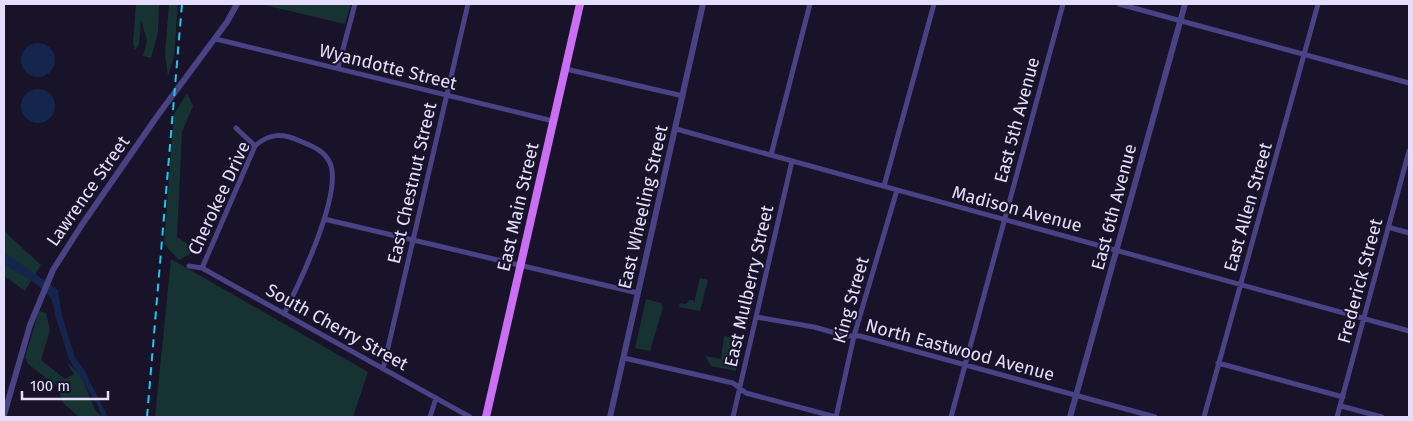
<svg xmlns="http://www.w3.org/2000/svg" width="1413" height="421" viewBox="0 0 1413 421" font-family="'Fira Sans',sans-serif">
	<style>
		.green { fill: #173233 }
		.water { fill: #14264d }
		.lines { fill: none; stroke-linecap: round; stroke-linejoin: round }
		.minor { stroke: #494284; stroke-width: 5 }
		.tertiary { stroke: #494284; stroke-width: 6 }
		.primary { stroke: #ca6ff3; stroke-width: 8 }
		.rail { stroke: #1bcaec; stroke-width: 2; stroke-dasharray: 8 6; stroke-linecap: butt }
		.labels { text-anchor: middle; stroke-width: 4; stroke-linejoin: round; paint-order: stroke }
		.street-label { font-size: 18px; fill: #e4defc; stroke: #181329 }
	</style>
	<rect width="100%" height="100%" fill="#181329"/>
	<!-- green -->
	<path class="green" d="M136,4H159L158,32L151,58L143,56L147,40L141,21L139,44L135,50L133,43Z
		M169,4H178L174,56L168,76L165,54Z
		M260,4H351L345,24Z
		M187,93L193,106L182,132L177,237L187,243L190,254L179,260L164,244L174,114Z
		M4,231L41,265L25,291L4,276Z
		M171,259L368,372L353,417H155Z
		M700,278L708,280L700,311L679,307L680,303L686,304L689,300H693L694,303Z
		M646,299L661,303L663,307L650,351L635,348Z
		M39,311L46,313L50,330L41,360L65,379L74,374L66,361L81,376L95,410L102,417H79L63,403L57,386L28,364L25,357Z
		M724,336L743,339L736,371L711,366L705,356L721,359Z"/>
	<!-- water -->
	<path class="water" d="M21 60a17 17 0 1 1 34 0a17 17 0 1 1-34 0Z
		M21 106a17 17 0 1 1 34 0a17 17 0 1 1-34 0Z
		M4,252L58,290L62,316L75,358L83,368L108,417H102L98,406L69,359L54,312C56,289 23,278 7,266L4,263Z"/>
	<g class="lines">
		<!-- minor -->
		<path class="minor" d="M1119,4L1409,83
			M216,39L553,121
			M338,68L355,4
			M566,69L683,96
			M236,128L255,146
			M676,129L1409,331
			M771,155L810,4
			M884,186L934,4
			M324,219L638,293
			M1388,227L1409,233
			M189,266L202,268L470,417
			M202,268L255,146C269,133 283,133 300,141C312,146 324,150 330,163C343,193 299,284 284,314
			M756,317L814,327L846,336H860L1155,417
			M624,358L733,383L746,393L836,417
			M1218,363L1343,397
			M383,369L468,4
			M1341,406L1382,417
			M430,417L436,398
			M733,417L792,161
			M836,417L854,336L897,190
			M951,417L1063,4
			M1204,417L1318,4
			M1337,417L1409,151"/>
		<!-- tertiary -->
		<path class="tertiary" d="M4,415L30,325L53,270L81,226L158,115L227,22L237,4
			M610,417L703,4
			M1070,417L1185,4"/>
		<!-- primary -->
		<path class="primary" d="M486,417L580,4"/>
		<!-- rail -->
		<path class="rail" d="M147,417L182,4"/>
	</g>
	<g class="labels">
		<!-- street labels -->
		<g class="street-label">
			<text transform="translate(388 67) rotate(14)" y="6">Wyandotte Street</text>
			<text transform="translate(1017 120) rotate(-75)" y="6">East 5th Avenue</text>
			<text transform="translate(412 183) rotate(-77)" y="6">East Chestnut Street</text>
			<text transform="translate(88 191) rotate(-55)" y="6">Lawrence Street</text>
			<text transform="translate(219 198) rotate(-65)" y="6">Cherokee Drive</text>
			<text transform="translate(518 207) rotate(-77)" y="6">East Main Street</text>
			<text transform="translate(643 207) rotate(-77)" y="6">East Wheeling Street</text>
			<text transform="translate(1114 207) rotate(-75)" y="6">East 6th Avenue</text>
			<text transform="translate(1248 207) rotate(-74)" y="6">East Allen Street</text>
			<text transform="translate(1017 209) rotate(15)" y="6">Madison Avenue</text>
			<text transform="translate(1360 281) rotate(-75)" y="6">Frederick Street</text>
			<text transform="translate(749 286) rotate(-77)" y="6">East Mulberry Street</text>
			<text transform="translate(851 300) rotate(-74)" y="6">King Street</text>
			<text transform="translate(337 327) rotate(29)" y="6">South Cherry Street</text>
			<text transform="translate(960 350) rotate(15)" y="6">North Eastwood Avenue</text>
		</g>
	</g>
	<!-- border -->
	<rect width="1413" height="421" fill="none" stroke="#e4defc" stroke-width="10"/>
	<!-- scale -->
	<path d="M22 391v8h86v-8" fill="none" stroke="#e4defc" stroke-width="2.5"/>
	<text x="30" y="391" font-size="15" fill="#e4defc" stroke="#181329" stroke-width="4" paint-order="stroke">100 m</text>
</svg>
